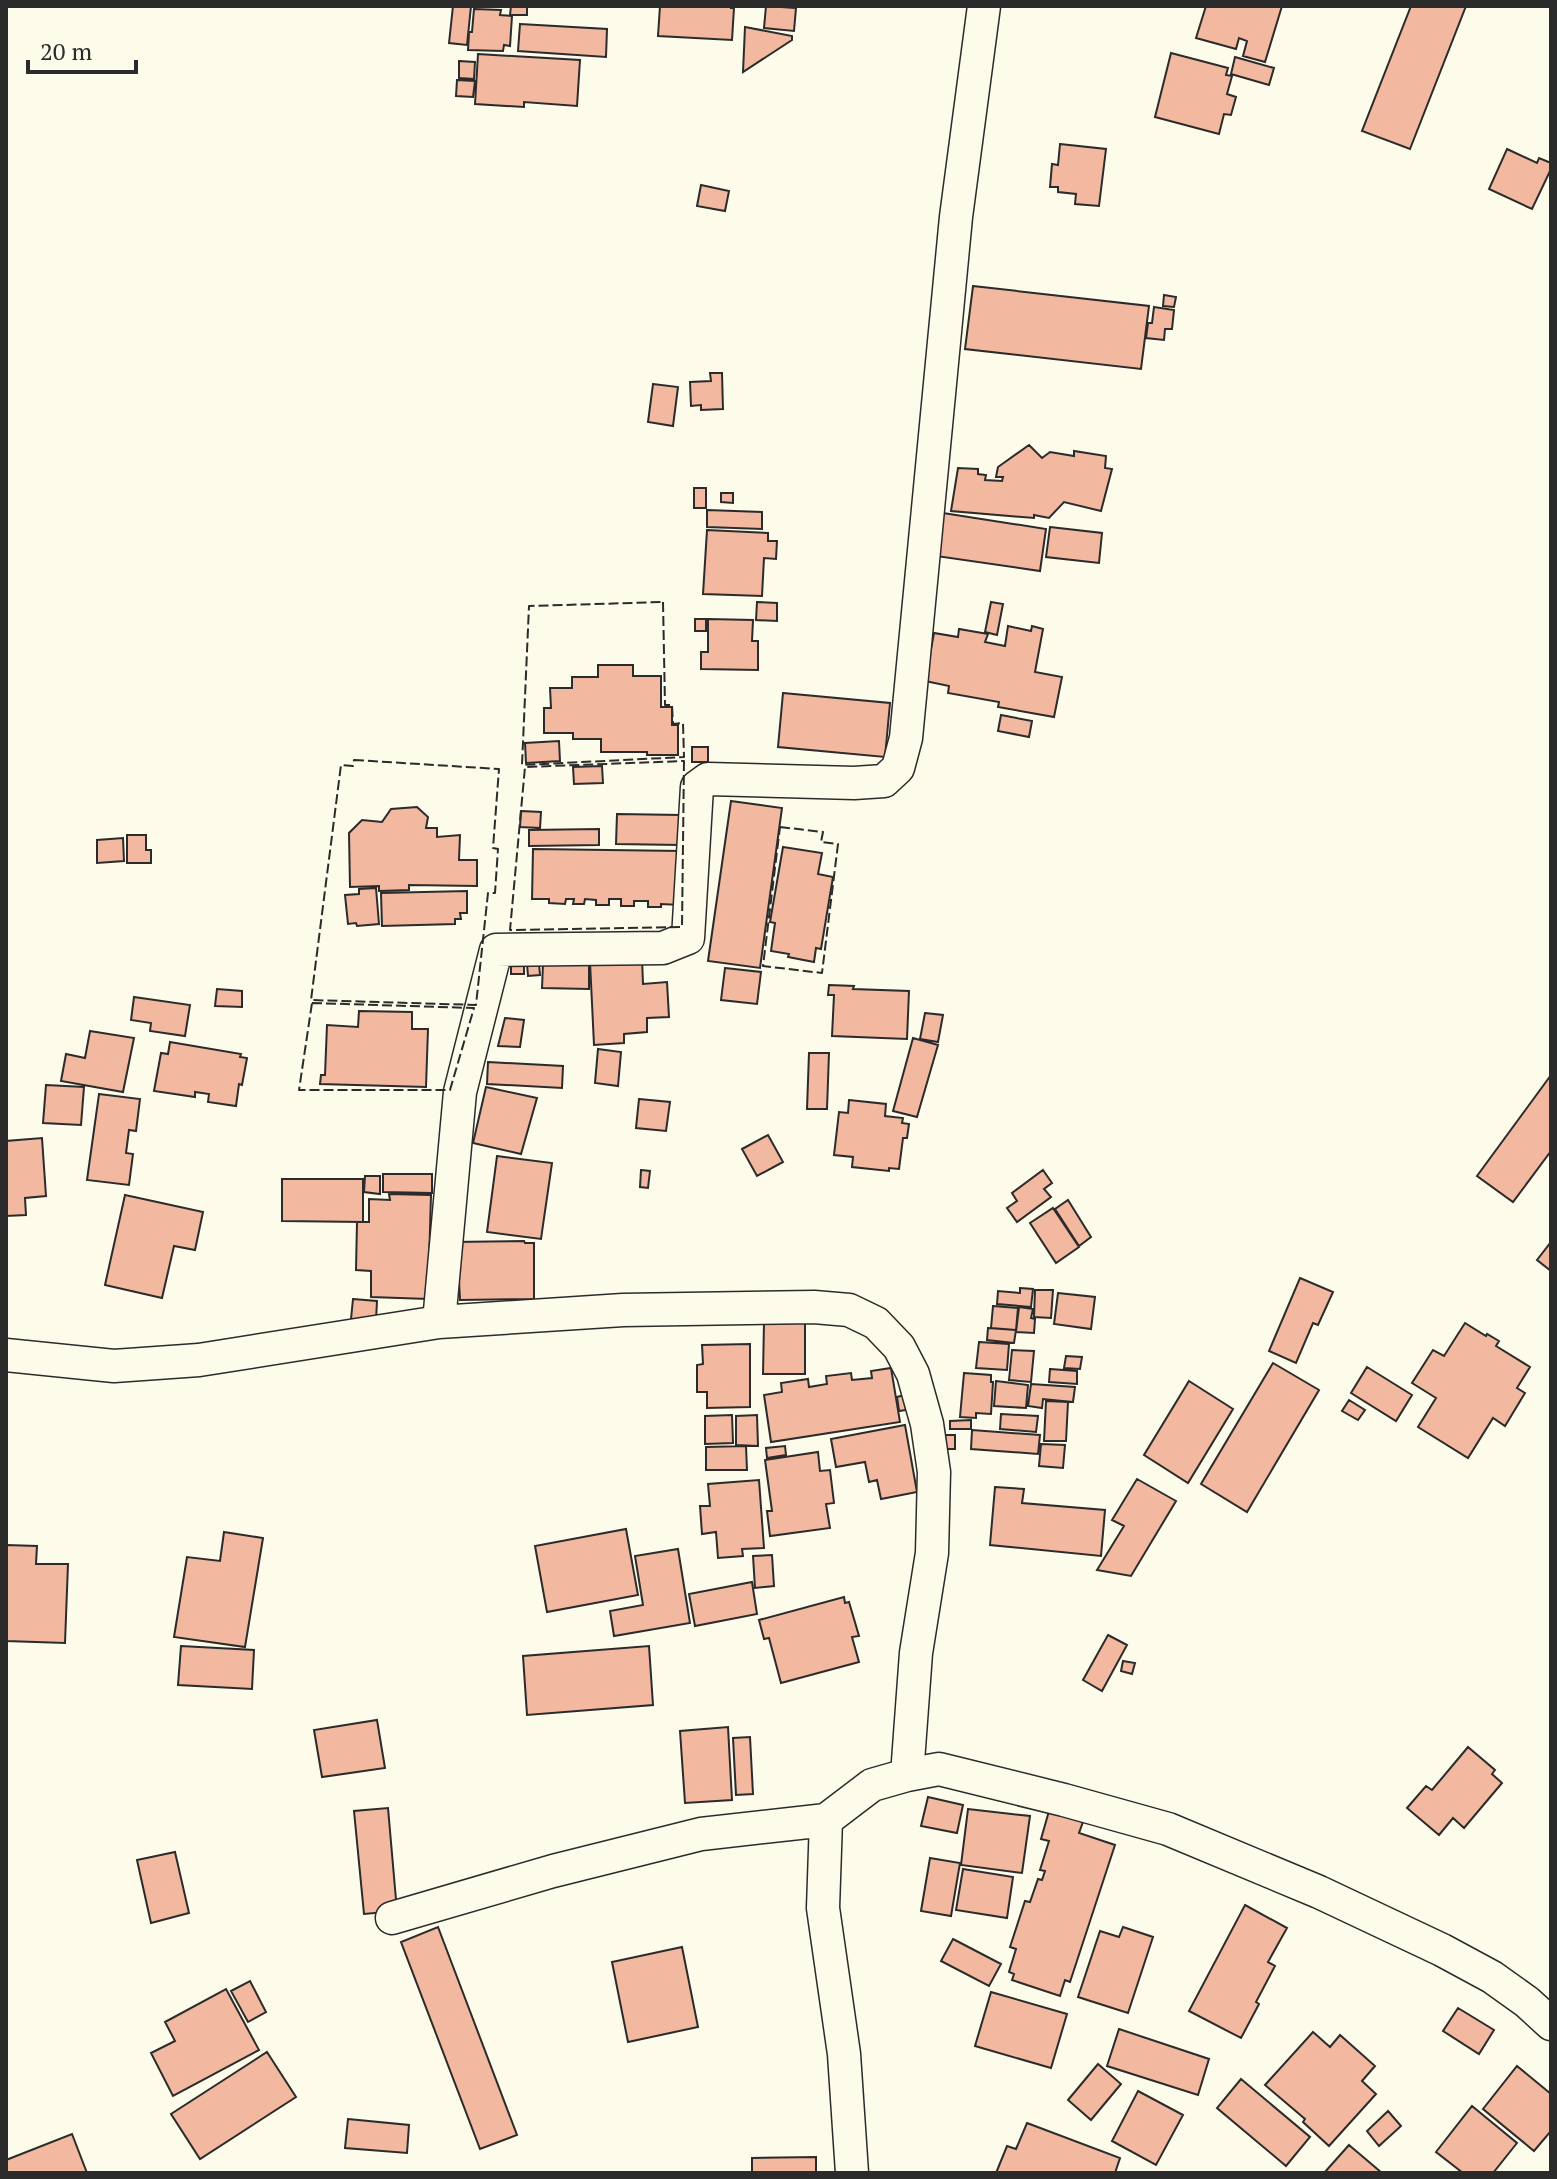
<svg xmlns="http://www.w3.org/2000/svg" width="1557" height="2179" viewBox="0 0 1557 2179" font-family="'PT Serif',serif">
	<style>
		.building { fill: #f2b8a0; stroke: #2b2b2b; stroke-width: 2 }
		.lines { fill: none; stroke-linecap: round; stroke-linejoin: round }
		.street-casing { stroke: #2b2b2b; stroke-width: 35 }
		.street { stroke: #fdfbea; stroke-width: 32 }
		.fence { stroke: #2b2b2b; stroke-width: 2; stroke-dasharray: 10 4; stroke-linecap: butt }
	</style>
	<rect width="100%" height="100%" fill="#fdfbea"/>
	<!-- building -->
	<path class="building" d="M453,6H471L467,45L449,43Z
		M511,6H527V15H510Z
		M660,6H731V8H734L732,40L658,36Z
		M766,6L796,8L794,31L764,28Z
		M1206,6H1282L1265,62L1243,56L1247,41L1239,38L1236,49L1196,38Z
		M1411,6H1466L1410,149L1362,131Z
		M474,9L501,10L500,15L512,16L510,46L504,45L503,51L468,50L469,32H472Z
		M520,24L607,29L606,57L518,51Z
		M745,27L792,36V40L743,72Z
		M1171,53L1228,68L1226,75L1232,76L1227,94L1236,97L1231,115L1224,114L1219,134L1155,117Z
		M478,54L580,60L577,106L524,102V107L475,104Z
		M1235,57L1274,68L1269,85L1231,74Z
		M459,61L475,62L474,79L459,78Z
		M457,80L475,81L473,97L456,96Z
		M1060,144L1106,149L1099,206L1075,204L1076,194L1058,192V187H1050L1052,164L1058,165Z
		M1507,149L1537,163L1539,158L1551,163V169L1532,209L1489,189Z
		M701,185L729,191L725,211L697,206Z
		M973,286L1149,306L1141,369L965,349Z
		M1164,295L1176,297L1174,307L1163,306Z
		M1154,307L1174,310L1172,329H1165L1164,340L1146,338L1148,323H1152Z
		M710,373H722L723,409L701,410V405L691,406L690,382L711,381Z
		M653,384L678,387L673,426L648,422Z
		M1029,445L1042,458L1050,452L1074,456V451L1106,456L1105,468L1112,469L1101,511L1064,502L1049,518L1034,515V518L951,511L958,468L978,469V474L986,475L985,480L1002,481L1003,477H996L998,467Z
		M694,488H706V508H694Z
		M721,493H733V503L721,502Z
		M707,510L762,512V529L707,527Z
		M943,513L1046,529L1040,571L936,556Z
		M1050,527L1102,533L1099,563L1046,557Z
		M707,530L768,533V541H777L776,559L764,558L762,596L703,594Z
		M757,602L777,603V621L756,620Z
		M991,602L1003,604L997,635L985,632Z
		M695,619H706V631H695Z
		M708,619L753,620L752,641H758V670L701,669V652H708Z
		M1008,626L1031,631L1032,626L1043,629L1035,672L1062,677L1054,717L998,707L999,702L948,693L949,686L925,681L934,633L958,637L959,629L988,634L985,642L1005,646Z
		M598,665H633V676H661V707H672V725H678V755H647V752H601V739H573V733H544V708H551L550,688H572V677H598Z
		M783,693L890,703L885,757L778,747Z
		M1001,715L1032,721L1029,737L998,731Z
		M559,741L560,761L526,763L525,743Z
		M692,747H708V762H692Z
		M602,766L603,783L574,784L573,767Z
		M731,801L782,808L760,968L708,961Z
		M417,807L428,817L426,828H437V837L460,835L459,860H477V886L409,885V890L379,891V886L350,887L349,833L362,820L382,822L391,809Z
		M521,811L541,812L540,828L520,827Z
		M617,814L681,815L680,845L616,844Z
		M599,829V845L529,846V830Z
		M127,835H146V850H151V863H127Z
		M123,838L124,861L97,863V840Z
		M783,847L822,853L818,874L833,877L821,949L816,948L814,962L788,957L789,954L771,951L775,923L770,922Z
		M533,849L682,851L680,905L661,904V907H648V901H634V906H621V899H609V905H596V900L585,899L584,904H573L574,899H566L565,904L549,903V899H532Z
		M376,888L379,924L357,926L356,923L348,924L345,895L359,894V889Z
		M467,891V913H460L461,919H455V924L382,926L381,893Z
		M642,958L643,984L667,982L669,1017L647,1018V1032L624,1034V1043L594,1045L590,962Z
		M527,964H539L540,975L528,976Z
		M543,964L589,965V989L542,988Z
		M511,965H524V974H511Z
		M725,968L761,972L757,1004L721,1000Z
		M829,985L854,986L853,989L909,991L907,1039L832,1036L834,995H828Z
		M217,989L242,991V1007L215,1006Z
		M134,997L190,1005L185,1036L150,1031L151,1023L131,1020Z
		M359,1011L412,1012V1029H428L426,1087L320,1084L321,1075H325L327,1025L358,1027Z
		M925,1013L943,1015L938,1042L920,1039Z
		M505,1018L524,1020L520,1047L498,1046Z
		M90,1031L134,1038L123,1092L61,1081L66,1054L85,1058Z
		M913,1038L938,1045L917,1117L893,1111Z
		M170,1042L241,1054L240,1057L247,1058L242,1085L239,1084L236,1106L208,1102L209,1094L195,1092V1097L154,1091L161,1053L168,1054Z
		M598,1049L621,1052L618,1086L595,1083Z
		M809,1053H829L827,1109H807Z
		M488,1062L563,1066L562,1088L487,1084Z
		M1551,1075V1151L1513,1202L1477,1176Z
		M46,1085L84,1087L81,1125L43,1123Z
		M486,1087L537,1098L521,1154L473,1143Z
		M99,1094L140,1099L136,1131L129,1130L126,1153L133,1154L129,1185L87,1180Z
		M639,1099L670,1102L666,1131L636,1128Z
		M849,1100L886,1104L885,1116L903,1118L902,1123L909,1124L907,1138H903L899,1169L889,1168V1171L852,1167L853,1157L834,1155L839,1112L848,1113Z
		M768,1135L783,1162L757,1176L742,1149Z
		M42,1138L46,1196L25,1198L26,1215L6,1216V1141Z
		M497,1156L552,1163L541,1239L487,1232Z
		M641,1170L650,1171L648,1188L640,1187Z
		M1043,1170L1052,1183L1044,1189L1051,1197L1017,1222L1007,1208L1017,1201L1012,1193Z
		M383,1174H432V1193L383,1192Z
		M365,1176H380V1194L364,1192Z
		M282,1179H363V1222L282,1221Z
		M389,1194L431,1195L428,1299L371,1297V1271L356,1270L357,1222H369V1199L390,1200Z
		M125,1195L203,1212L195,1250L174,1246L162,1298L105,1285Z
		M1068,1200L1091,1237L1079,1246L1055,1209Z
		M1053,1208L1079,1247L1056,1263L1030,1223Z
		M524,1241L525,1243H534V1299L460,1300L459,1281H453L452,1242Z
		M1551,1242V1271L1537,1260Z
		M1300,1278L1333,1292L1318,1325L1313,1323L1296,1363L1269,1351Z
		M1020,1288L1033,1289L1031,1307L997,1304L998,1291L1020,1293Z
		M1035,1290H1053L1051,1318L1034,1317Z
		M1058,1293L1095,1297L1091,1329L1054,1324Z
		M353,1299L377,1301L376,1321L351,1319Z
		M993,1306L1018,1308L1016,1330L991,1328Z
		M1019,1307L1033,1309L1031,1318L1035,1319L1034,1333L1016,1332Z
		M764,1322H805V1374H763Z
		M1465,1323L1486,1336L1487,1334L1499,1341L1496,1346L1530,1367L1517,1388L1525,1393L1505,1426L1493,1418L1468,1458L1418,1427L1436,1398L1412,1383L1433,1350L1444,1356Z
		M988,1328L1016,1330L1014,1343L987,1340Z
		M979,1342L1009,1344L1007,1370L976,1368Z
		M750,1344V1407L707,1408V1392H697V1365L703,1364L702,1345Z
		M1012,1350L1034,1351L1031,1382L1009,1380Z
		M1066,1356L1082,1357L1080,1369L1064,1368Z
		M1273,1363L1319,1390L1247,1512L1201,1484Z
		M1367,1367L1412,1395L1396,1421L1351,1393Z
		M891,1368L900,1422L771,1442L764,1395L782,1392L781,1383L808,1379L809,1387L827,1384L826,1376L851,1373L852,1380L872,1378L871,1371Z
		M1050,1369L1077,1371V1384L1049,1382Z
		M964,1373L991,1375V1382H993L991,1414L976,1413V1418L960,1417Z
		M996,1381L1028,1385L1026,1408L994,1406Z
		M1189,1381L1233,1409L1188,1483L1144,1455Z
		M1031,1384L1075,1387L1073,1402L1043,1399L1042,1408L1028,1406Z
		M904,1395L906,1410L899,1411L897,1397Z
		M1349,1400L1365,1410L1358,1420L1342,1411Z
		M1046,1401L1068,1402L1066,1441H1044Z
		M1001,1414L1038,1416L1036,1432L1000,1429Z
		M732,1415L733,1443L705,1444V1416Z
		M757,1415L758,1446L736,1445V1416Z
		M971,1420V1429H950V1421Z
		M905,1425L917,1492L881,1499L877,1480L869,1482L865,1462L836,1467L831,1439Z
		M972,1430L1040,1435L1038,1454L971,1449Z
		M945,1435H955V1449H946Z
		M1041,1444L1065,1445L1063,1468L1039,1466Z
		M746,1446L747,1470H706V1447Z
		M785,1446L786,1455L767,1458L766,1448Z
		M818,1452L820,1471L830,1470L834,1503L826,1504L830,1528L770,1536L767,1511H772L765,1460Z
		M1137,1479L1176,1501L1131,1576L1097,1570L1124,1526L1112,1520Z
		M759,1480L764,1548L742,1549L743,1556L718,1558L716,1532L702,1534L700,1506H710L708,1484Z
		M995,1487L1024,1489L1022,1503L1105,1510L1101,1556L990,1545Z
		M626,1529L638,1595L547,1612L535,1546Z
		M224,1532L263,1538L245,1647L174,1637L187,1557L220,1561Z
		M6,1545L37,1546L36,1564H68L65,1643L6,1641Z
		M678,1549L690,1623L614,1636L610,1611L643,1605L635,1556Z
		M772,1555L774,1586L755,1588L753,1556Z
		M752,1582L757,1614L695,1626L689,1594Z
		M844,1597L845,1603L849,1602L859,1636L852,1637L859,1662L781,1683L769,1638L764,1639L759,1620Z
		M1108,1635L1127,1645L1102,1691L1083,1680Z
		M181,1646L254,1650L252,1689L178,1685Z
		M649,1646L653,1705L527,1715L523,1656Z
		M1123,1661L1135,1663L1132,1674L1121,1671Z
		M377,1720L385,1768L322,1777L314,1730Z
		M728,1727L732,1800L685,1803L680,1731Z
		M750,1737L753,1794L736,1795L733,1738Z
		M1468,1747L1495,1770L1492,1774L1502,1783L1464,1828L1453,1818L1439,1835L1407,1808L1426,1786L1432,1790Z
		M928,1797L963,1805L957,1833L921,1826Z
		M388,1808L397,1911L364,1914L354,1811Z
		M968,1809L1030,1816L1022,1873L961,1865Z
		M1049,1811L1083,1822L1079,1833L1115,1845L1070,1982L1065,1980L1060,1996L1012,1980L1014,1974L1009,1972L1016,1949L1010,1947L1025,1901L1030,1902L1038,1879L1042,1880L1045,1871L1040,1870L1049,1841L1041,1839Z
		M175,1852L189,1913L151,1923L137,1860Z
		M930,1858L960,1863L951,1916L921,1911Z
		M963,1869L1013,1877L1007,1918L956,1910Z
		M1245,1905L1287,1928L1268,1962L1275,1966L1256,2002L1259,2004L1241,2038L1189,2011Z
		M438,1927L517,2135L480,2149L401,1942Z
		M1123,1927L1153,1937L1128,2013L1078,1997L1100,1931L1119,1937Z
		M953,1939L1001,1964L989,1986L941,1961Z
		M682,1947L698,2027L628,2042L612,1962Z
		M250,1981L266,2012L248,2022L231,1991Z
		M226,1989L259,2050L173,2096L151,2053L175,2041L165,2022Z
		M991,1992L1067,2014L1051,2068L975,2046Z
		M1458,2008L1494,2030L1479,2054L1443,2031Z
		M1119,2029L1209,2059L1198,2095L1107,2066Z
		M1313,2032L1330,2047L1340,2035L1375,2066L1362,2081L1376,2094L1329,2146L1303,2122L1305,2119L1265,2085Z
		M267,2052L296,2097L200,2159L171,2114Z
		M1098,2064L1121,2084L1091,2120L1068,2100Z
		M1517,2066L1551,2094V2131L1534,2151L1483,2109Z
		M1241,2079L1310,2137L1286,2166L1217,2108Z
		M1138,2091L1183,2115L1156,2165L1112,2141Z
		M1472,2106L1517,2143L1493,2173H1463L1436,2152Z
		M1388,2111L1401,2126L1379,2146L1367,2131Z
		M348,2119L409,2125L407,2153L345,2148Z
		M1027,2123L1120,2158L1115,2173H996L1007,2146L1016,2149Z
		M72,2134L87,2173H6V2160Z
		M1349,2145L1382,2173H1324Z
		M816,2157V2173H752V2158Z"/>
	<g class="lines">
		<defs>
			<path id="street" d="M439,1322L460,1092L496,950L663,948L688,938L697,787L708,779L854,783L884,781L898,768L906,738L956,217L984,6
				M6,1355L114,1366L199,1360L439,1322L623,1310L814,1307L849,1310L876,1323L899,1347L913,1374L927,1424L934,1472L932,1553L916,1653L907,1775
				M826,1820L823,1908L844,2054L852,2173
				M392,1918L553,1871L701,1834L826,1820L872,1785L907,1775L939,1769L1064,1800L1168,1829L1319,1892L1442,1950L1492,1977L1527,2002L1551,2024"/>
		</defs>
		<!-- street casing -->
		<use href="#street" class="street-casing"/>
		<!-- street -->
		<use href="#street" class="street"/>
		<!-- fence -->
		<path class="fence" d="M663,602L665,705H672L673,724L683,723L684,757L522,765L529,606Z
			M354,760L499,769L493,848L498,849L495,893H488L476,1005L311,1000L341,765L353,766Z
			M684,761L682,927L510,930L525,767Z
			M780,827L823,832L821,842L838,844L822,973L763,966Z
			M312,1003L474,1008L450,1090H299Z"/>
	</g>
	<!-- border -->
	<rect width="1557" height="2179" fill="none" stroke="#2b2b2b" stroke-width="16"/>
	<!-- scale -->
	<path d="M28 60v12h108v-12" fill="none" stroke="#2b2b2b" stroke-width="4"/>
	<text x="40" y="60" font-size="24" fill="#2b2b2b" stroke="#fdfbea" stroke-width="6" paint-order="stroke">20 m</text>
</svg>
